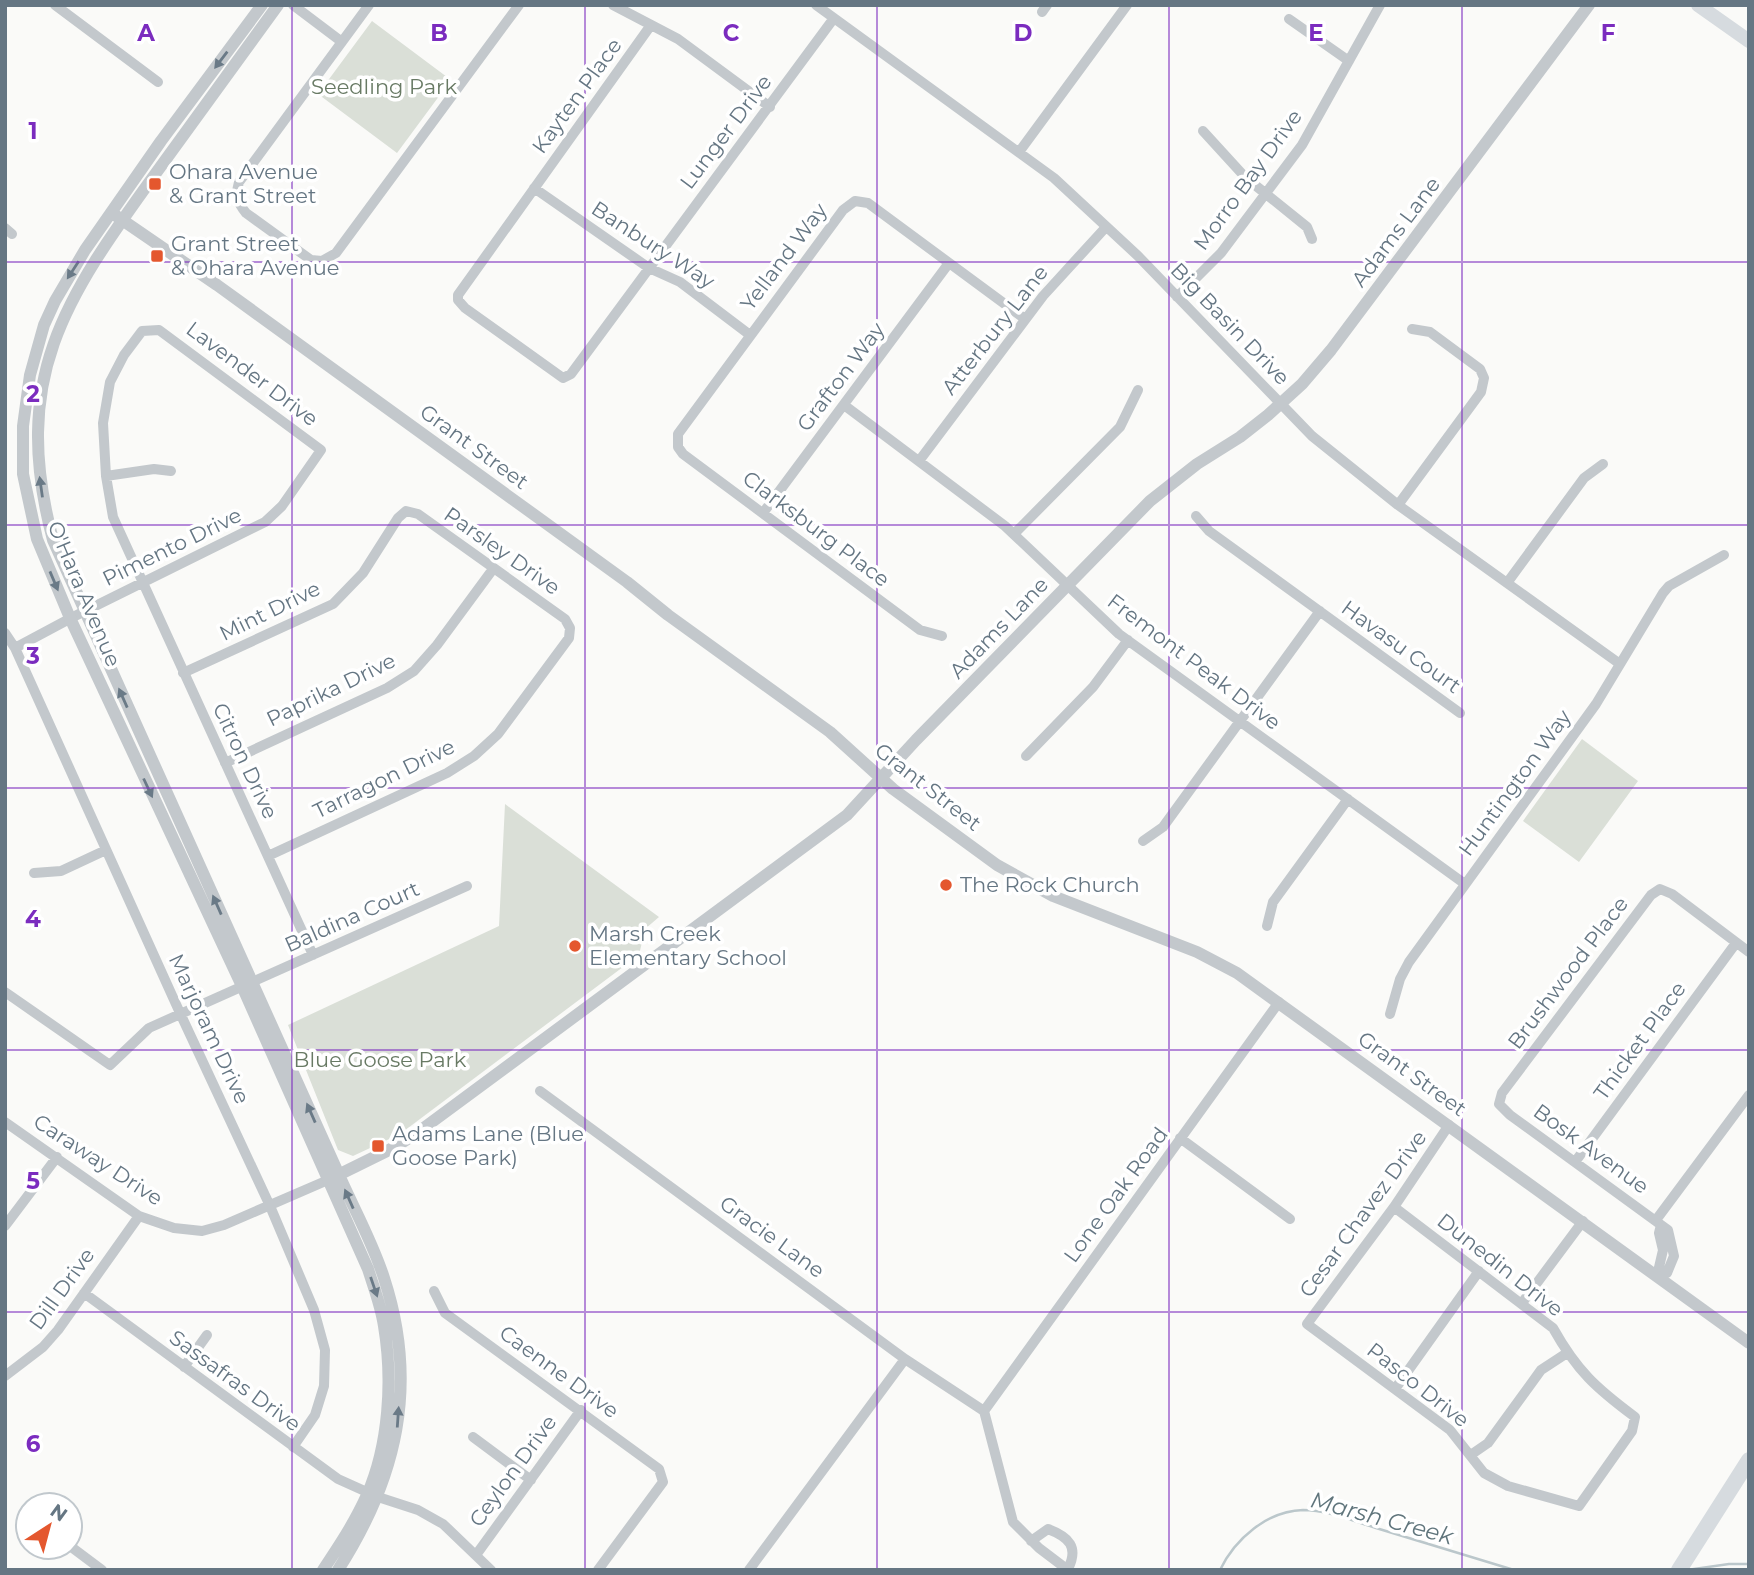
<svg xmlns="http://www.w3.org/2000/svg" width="1754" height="1575" viewBox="0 0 1754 1575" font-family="Montserrat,sans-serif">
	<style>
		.green { fill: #dadfd7 }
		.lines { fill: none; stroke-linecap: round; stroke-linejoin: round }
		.stream { stroke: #bbc7cb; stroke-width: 2.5 }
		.minor { stroke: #c3c8cc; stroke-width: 10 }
		.tertiary { stroke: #c3c8cc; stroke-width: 12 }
		.secondary { stroke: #d6dbdf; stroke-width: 14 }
		.primary { stroke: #d6dbdf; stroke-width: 16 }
		.oneway { fill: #6a7a87 }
		.grid { fill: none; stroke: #7b2cbf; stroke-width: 2; stroke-opacity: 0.55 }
		.poi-dot { fill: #e4572e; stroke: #fff; stroke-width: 2.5 }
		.labels { text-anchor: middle; stroke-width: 7; stroke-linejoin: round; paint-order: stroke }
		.park-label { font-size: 21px; fill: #687a64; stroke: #fff }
		.street-label { font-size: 21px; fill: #657683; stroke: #fff }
		.poi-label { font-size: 21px; fill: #657683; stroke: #fff; text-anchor: start }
		.water-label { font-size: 23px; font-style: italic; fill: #60757c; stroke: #fff }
		.grid-label { font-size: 23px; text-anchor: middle; font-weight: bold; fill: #7b2cbf; stroke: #fff; stroke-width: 7; stroke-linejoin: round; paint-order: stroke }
	</style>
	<rect width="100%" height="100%" fill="#fafaf8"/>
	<!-- green -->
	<path class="green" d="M372,21L451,80L397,153L318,94Z
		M1582,739L1638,781L1579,862L1523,821Z
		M505,804L659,917L645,929L639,955L400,1134L353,1156L338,1150L288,1025L499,926Z"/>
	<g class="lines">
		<!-- stream -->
		<path class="stream" d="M1220,1570C1235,1539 1267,1511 1303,1510C1327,1510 1353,1521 1376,1528C1422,1542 1468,1556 1514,1570
			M1687,1570L1729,1564H1749"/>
		<!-- minor -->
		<path class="minor" d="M55,5L158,82
			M293,5L342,42
			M369,5L239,182C235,196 237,202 246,213L311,260L322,261L336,253L519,5
			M613,5L678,39L770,107
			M816,5L1054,178L1138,256L1312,436L1398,505L1620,664
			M1042,12L1047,5
			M1289,19L1349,61
			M651,25L458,295V300L465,308L563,378L571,374L834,18
			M1203,131L1245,177L1307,227L1312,239
			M1019,152L1127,5
			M534,188L649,268L680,282L750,335
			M5,228L12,234
			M1177,297L1221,253L1302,145L1380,5
			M844,405L1005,526L1119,634L1465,884
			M919,461L1043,296L1106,227
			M106,476L154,469L171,471
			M1398,505L1481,392L1484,378L1480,369L1430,332L1412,329
			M763,513L949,263
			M1196,516L1209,531L1460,713
			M1014,534L1120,427L1138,390
			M1507,583L1584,478L1603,464
			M5,633L15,648L180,1013L270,1206L314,1310L325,1350L324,1386L315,1415L293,1447
			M942,636L920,630L683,454L678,447V434L843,210L855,201L868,203L1025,319
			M15,648L73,617L265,522L282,506L321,450L159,330L142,331L124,355L110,382L103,423L106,476L113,517L313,955
			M183,673L333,604L363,573L398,518L406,511L418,514L565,619L570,628L569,638L498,734L474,756L447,773L268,856
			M1026,756L1093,687L1128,640
			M225,763L387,688L414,671L437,645L493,569
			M1143,841L1163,827L1320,611
			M34,873L61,871L106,850
			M1267,926L1273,902L1348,799
			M5,992L110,1065L149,1028L467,886
			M1390,1014L1400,979L1409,962L1596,704L1663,593L1669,586L1724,555
			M540,1091L905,1359L984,1411
			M5,1122L139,1216L174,1228L202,1231L224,1225L328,1180
			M1180,1138L1290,1219
			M1575,1162L1736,943
			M1394,1207L1553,1328C1577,1371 1596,1388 1635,1417L1632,1431L1579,1506L1508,1486L1484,1473L1450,1430L1307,1324L1394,1207L1449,1125
			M1656,1220L1749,1095
			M1661,1225L1659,1233L1663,1250L1657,1276L1667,1273L1674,1256L1668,1230L1510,1115L1499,1104L1502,1093L1651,895L1660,889L1672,894L1749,952
			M5,1226L57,1157
			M434,1291L445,1313L659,1469L663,1482L598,1570
			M84,1293L338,1479L378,1497L418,1510L443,1524L491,1570
			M1522,1303L1583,1221
			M184,1367L207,1335
			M5,1376L43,1347L58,1330L139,1216
			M1395,1389L1479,1271
			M984,1411L1279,1002
			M984,1411L1013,1522L1039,1548L1068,1570
			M473,1437L531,1480
			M1472,1454L1488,1443L1541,1370L1567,1353
			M1031,1541L1048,1529C1069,1537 1079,1547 1068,1569
			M70,1546L102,1570
			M476,1555L581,1410
			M749,1570L905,1359"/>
		<!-- tertiary -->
		<path class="tertiary" d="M262,5L161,141L85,250L55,301L44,325L30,375L23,426V474L37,539L70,618L242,986L368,1269C374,1288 381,1306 384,1326C393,1380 389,1445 367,1495C355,1522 339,1546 323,1570
			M278,5C237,61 197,117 156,173C64,300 10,378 53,540L339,1175C354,1209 373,1243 384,1278C419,1385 397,1478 338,1570
			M112,213L217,285L627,582L668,615L830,732L893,789L997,865L1053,896L1197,952L1237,973L1749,1343
			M328,1180L395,1147L417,1133L847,815L916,740L1150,501L1197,464L1240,437L1268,415L1302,384L1331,350L1589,5"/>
		<!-- secondary -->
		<path class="secondary" d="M1698,5L1749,41"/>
		<!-- primary -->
		<path class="primary" d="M1679,1570L1749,1460"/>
	</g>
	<!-- one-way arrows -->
	<defs><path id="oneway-solid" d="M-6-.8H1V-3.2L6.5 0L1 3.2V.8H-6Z" transform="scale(1.75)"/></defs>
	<g class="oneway">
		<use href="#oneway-solid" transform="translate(221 60) rotate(127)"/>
		<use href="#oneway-solid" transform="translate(73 270) rotate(123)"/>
		<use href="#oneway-solid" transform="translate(41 487) rotate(-98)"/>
		<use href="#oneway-solid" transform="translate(54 581) rotate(67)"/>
		<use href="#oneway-solid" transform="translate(123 698) rotate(-114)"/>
		<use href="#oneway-solid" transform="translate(148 788) rotate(65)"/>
		<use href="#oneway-solid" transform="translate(217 905) rotate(-114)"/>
		<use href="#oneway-solid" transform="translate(311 1113) rotate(-114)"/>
		<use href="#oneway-solid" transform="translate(349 1199) rotate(-114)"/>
		<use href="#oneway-solid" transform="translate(374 1287) rotate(71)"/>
		<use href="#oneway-solid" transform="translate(398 1417) rotate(-86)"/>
	</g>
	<!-- grid -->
	<path class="grid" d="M292,5V1570M585,5V1570M877,5V1570M1169,5V1570M1462,5V1570M5,262H1749M5,525H1749M5,788H1749M5,1050H1749M5,1312H1749"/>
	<!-- markers -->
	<g class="poi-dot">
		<rect x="148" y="177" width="14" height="14" rx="3.5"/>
		<rect x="150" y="249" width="14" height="14" rx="3.5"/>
		<circle cx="946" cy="885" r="7"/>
		<circle cx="575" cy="946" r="7"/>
		<rect x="371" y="1139" width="14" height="14" rx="3.5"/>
	</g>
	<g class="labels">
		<!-- park labels -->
		<g class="park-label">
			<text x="384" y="94">Seedling Park</text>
			<text x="380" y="1067">Blue Goose Park</text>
		</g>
		<!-- street labels -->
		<g class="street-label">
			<text transform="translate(577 96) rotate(-54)" y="7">Kayten Place</text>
			<text transform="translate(726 132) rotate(-53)" y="7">Lunger Drive</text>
			<text transform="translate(1248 180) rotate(-54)" y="7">Morro Bay Drive</text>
			<text transform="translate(1396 232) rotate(-53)" y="7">Adams Lane</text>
			<text transform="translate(653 245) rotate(33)" y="7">Banbury Way</text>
			<text transform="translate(784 257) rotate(-53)" y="7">Yelland Way</text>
			<text transform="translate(1230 324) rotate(46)" y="7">Big Basin Drive</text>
			<text transform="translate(995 330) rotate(-52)" y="7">Atterbury Lane</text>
			<text transform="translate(252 374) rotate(37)" y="7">Lavender Drive</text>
			<text transform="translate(841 377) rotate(-53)" y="7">Grafton Way</text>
			<text transform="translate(474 447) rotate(36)" y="7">Grant Street</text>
			<text transform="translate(816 529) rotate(37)" y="7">Clarksburg Place</text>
			<text transform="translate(172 547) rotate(-26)" y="7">Pimento Drive</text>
			<text transform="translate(502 551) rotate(35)" y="7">Parsley Drive</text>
			<text transform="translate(84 594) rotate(67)" y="7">O'Hara Avenue</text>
			<text transform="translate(270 611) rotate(-26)" y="7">Mint Drive</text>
			<text transform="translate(999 628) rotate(-46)" y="7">Adams Lane</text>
			<text transform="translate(1401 647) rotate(36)" y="7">Havasu Court</text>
			<text transform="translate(1194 662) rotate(37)" y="7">Fremont Peak Drive</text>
			<text transform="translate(331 690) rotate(-26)" y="7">Paprika Drive</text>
			<text transform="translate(245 761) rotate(65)" y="7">Citron Drive</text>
			<text transform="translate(384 779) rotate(-26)" y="7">Tarragon Drive</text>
			<text transform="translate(1515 783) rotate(-54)" y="7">Huntington Way</text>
			<text transform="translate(928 787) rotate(38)" y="7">Grant Street</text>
			<text transform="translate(352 917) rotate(-24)" y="7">Baldina Court</text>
			<text transform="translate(1568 973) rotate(-53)" y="7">Brushwood Place</text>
			<text transform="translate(209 1029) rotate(65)" y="7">Marjoram Drive</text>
			<text transform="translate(1640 1041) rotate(-54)" y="7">Thicket Place</text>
			<text transform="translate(1412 1074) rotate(36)" y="7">Grant Street</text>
			<text transform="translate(1591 1149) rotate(36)" y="7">Bosk Avenue</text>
			<text transform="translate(98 1160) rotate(33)" y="7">Caraway Drive</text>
			<text transform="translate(1116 1195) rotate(-54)" y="7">Lone Oak Road</text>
			<text transform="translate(1363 1214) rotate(-54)" y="7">Cesar Chavez Drive</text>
			<text transform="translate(772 1237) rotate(36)" y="7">Gracie Lane</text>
			<text transform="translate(1500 1265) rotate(38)" y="7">Dunedin Drive</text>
			<text transform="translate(62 1289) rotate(-54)" y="7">Dill Drive</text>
			<text transform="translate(559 1372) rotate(36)" y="7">Caenne Drive</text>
			<text transform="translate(235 1381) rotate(36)" y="7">Sassafras Drive</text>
			<text transform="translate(1418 1385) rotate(38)" y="7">Pasco Drive</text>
			<text transform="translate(513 1471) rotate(-54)" y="7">Ceylon Drive</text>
		</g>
		<!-- poi labels -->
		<g class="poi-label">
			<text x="169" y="179">Ohara Avenue<tspan x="169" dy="24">&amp; Grant Street</tspan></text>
			<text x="171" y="251">Grant Street<tspan x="171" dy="24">&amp; Ohara Avenue</tspan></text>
			<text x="960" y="892">The Rock Church</text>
			<text x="589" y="941">Marsh Creek<tspan x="589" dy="24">Elementary School</tspan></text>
			<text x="392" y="1141">Adams Lane (Blue<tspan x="392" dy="24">Goose Park)</tspan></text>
		</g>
		<!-- water labels -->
		<g class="water-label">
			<text transform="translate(1382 1518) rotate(15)" y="8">Marsh Creek</text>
		</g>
	</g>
	<g class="grid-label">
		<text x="146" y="41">A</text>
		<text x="439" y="41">B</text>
		<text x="731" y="41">C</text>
		<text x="1023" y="41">D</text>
		<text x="1316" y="41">E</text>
		<text x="1608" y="41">F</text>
		<text x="33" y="139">1</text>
		<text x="33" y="402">2</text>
		<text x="33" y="664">3</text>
		<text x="33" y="927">4</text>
		<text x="33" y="1189">5</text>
		<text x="33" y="1452">6</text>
	</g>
	<!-- border -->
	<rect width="1754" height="1575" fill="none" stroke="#657683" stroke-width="14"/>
	<!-- north arrow -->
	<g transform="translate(49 1526) rotate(36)"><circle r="33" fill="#ffffff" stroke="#c1c8cd" stroke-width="2"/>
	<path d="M0-5L12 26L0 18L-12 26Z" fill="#e4572e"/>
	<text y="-10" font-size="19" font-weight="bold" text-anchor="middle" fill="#657683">N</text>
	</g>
</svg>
